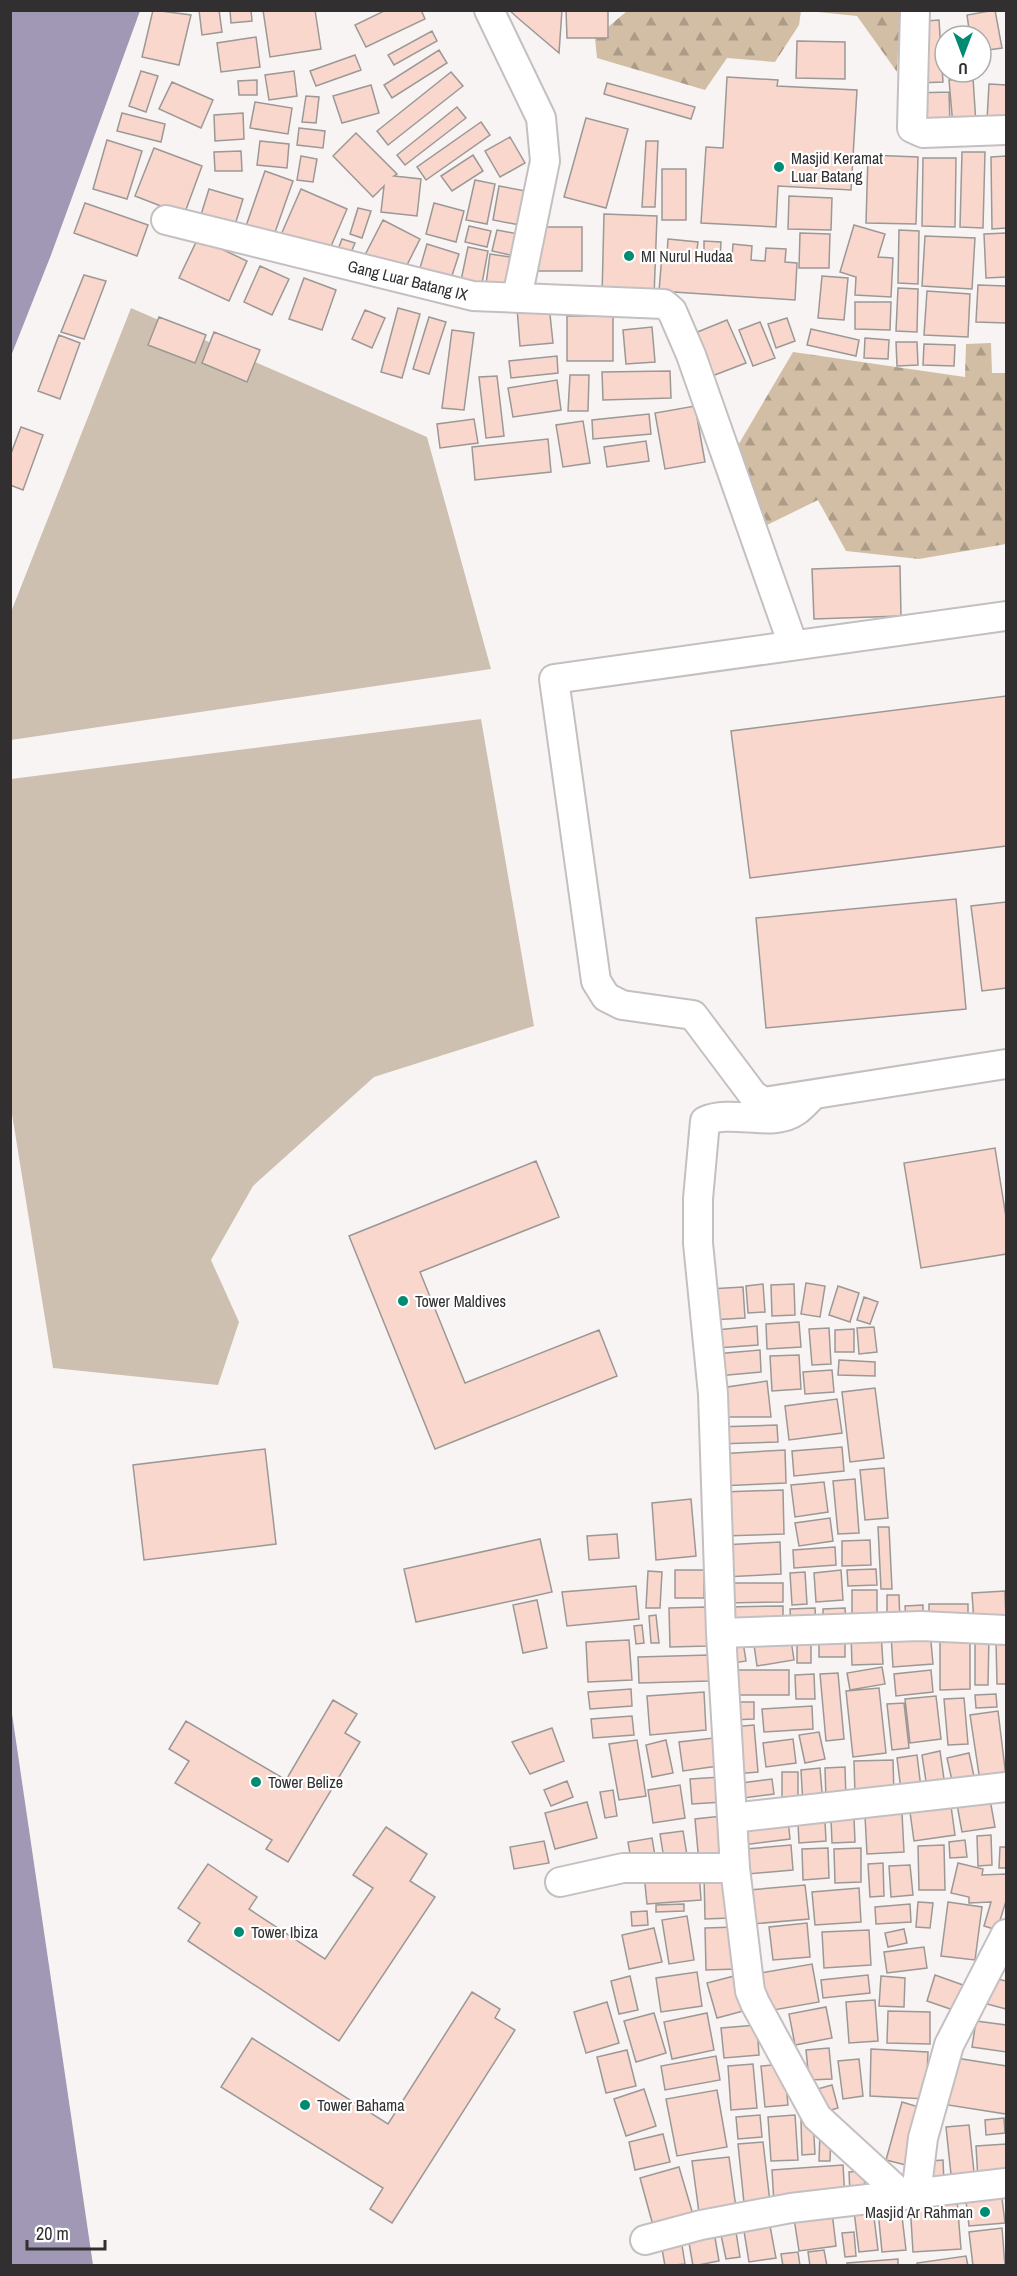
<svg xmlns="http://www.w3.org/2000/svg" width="1017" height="2276" viewBox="0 0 1017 2276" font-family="'Archivo Narrow',sans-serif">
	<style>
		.forest { fill: url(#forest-firs) }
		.park { fill: #cec0b0 }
		.water { fill: #a098b4 }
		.building { fill: #f9d7cc; stroke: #9c9896; stroke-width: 1.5 }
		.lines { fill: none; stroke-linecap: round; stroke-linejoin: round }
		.minor-casing { stroke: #c4bfc0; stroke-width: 32 }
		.minor { stroke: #fff; stroke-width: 28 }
		.poi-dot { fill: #008b73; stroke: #fff; stroke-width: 2 }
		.labels { text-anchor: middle; stroke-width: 4.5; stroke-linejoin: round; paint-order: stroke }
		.poi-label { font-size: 16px; fill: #312f30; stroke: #fff; text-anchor: start }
		.street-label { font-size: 16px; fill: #312f30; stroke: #fff }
	</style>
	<defs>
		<pattern id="forest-firs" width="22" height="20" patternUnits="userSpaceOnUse" patternTransform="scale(1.5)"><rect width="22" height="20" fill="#d2bea5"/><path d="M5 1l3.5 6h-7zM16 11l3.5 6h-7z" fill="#ab9b87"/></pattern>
	</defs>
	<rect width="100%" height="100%" fill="#f9f4f4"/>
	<!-- forest -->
	<path class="forest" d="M627,11H801L799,25L775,62L727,58L705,90L597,58L595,38Z
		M808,11H900L897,72L857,16Z
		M991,343L992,373H1006V544L919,559L846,551L818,500L763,527L737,447L793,352L965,377L966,344Z"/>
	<!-- park -->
	<path class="park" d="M131,308L427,437L491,669L11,740V612Z
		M481,719L534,1026L374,1077L253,1186L211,1260L239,1322L218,1385L53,1368L11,1108V779Z"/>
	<!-- water -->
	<path class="water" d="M11,10L140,11L51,255L11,356Z
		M10,1707H11L93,2265H11Z"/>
	<!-- building -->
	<path class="building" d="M153,10L191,15L179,65L142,57Z
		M199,10H219L222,32L202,35Z
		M230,10H251L252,21L231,23Z
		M263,10H315L321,49L270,57Z
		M386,10H421L425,19L366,47L355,25Z
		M509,10H562L559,53L519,19Z
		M566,10H608V38H567Z
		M995,10L1002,48L981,51V36H970L967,15Z
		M939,20L943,82L917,83L913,22Z
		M432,31L437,41L394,65L388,55Z
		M256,37L260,67L221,72L217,43Z
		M797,41L845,42V79L796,78Z
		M439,50L447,63L392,98L384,85Z
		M355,55L361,70L316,86L310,71Z
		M141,71L158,76L146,112L129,106Z
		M294,71L297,96L269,100L265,75Z
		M451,72L463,86L388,145L377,131Z
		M727,77L778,80L777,86L857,90L851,190L778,186L776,227L701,223L706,147L723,148Z
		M973,78L976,124L953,126L949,80Z
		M257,80V95H239L238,81Z
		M172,82L213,100L201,128L159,109Z
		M607,83L695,107L691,119L604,94Z
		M989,84L1006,85V121L987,120Z
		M371,85L379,113L342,123L333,96Z
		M949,92L950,125L915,126L913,93Z
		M306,96L319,97L316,123L302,122Z
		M255,102L292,108L288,134L250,128Z
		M457,107L466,118L405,165L397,155Z
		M122,113L165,124L161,142L117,131Z
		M243,113L244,139L215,141L214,115Z
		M586,118L628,129L606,208L564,197Z
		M481,122L490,135L426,180L417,167Z
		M299,128L325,131L323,148L297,145Z
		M356,133L397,174L394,176L421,179L417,216L381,212L384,186L373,197L333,156Z
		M510,137L525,163L500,177L485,151Z
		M107,140L142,151L127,199L93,189Z
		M260,141L289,144L287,168L257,165Z
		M646,141H658L655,207H642Z
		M154,148L202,166L184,215L135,196Z
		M241,151L242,171H215L214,152Z
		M962,152H985L983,228L960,227Z
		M473,155L483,171L452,191L441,176Z
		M868,155L918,157L916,224L866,223Z
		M301,156L317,159L313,182L297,180Z
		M1006,156V228L992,229L991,157Z
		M923,158H956L955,227L922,226Z
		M662,169H686V220H662Z
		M265,171L293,181L273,238L245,229Z
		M475,180L495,184L487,224L466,220Z
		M499,186L526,191L520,225L493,220Z
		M209,189L243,199L234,228L200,218Z
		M301,189L347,209L326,258L280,237Z
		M789,196L832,198L831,230L788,229Z
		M85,203L148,225L137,256L74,233Z
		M434,203L464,211L456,242L426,234Z
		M358,208L371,211L362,238L350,234Z
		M604,214L657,216L654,297L602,296Z
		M383,220L420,239L402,275L365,255Z
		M854,225L885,234L878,257L893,258L891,297L855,295L856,277L840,272Z
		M469,226L491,231L487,247L465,242Z
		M538,227H582V271H538Z
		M497,230L518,234L514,256L492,251Z
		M899,230L919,231L918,284L898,283Z
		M800,233L830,234L829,268H799Z
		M1006,233V277L986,278L984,234Z
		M925,236L975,238L972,289L922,286Z
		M198,238L247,261L229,301L179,278Z
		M342,239L355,243L347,262L335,257Z
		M668,239L698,242L696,257L704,258V241L721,242L720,259H732L733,244L752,246L751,260L765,261L766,248L786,249L785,262L797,263L795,300L659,291L662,255H667Z
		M427,244L459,254L449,285L418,275Z
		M468,247L488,251L480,294L459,290Z
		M490,254L510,257L504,295L485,292Z
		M260,266L289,279L272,315L244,302Z
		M84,275L106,281L84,339L61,332Z
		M822,276L848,278L844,320L818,318Z
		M304,278L336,290L322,330L289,319Z
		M978,285L1006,286V323L976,322Z
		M898,288L918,289L917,332L896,331Z
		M927,291L970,294L968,337L924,335Z
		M855,302H891L890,330L855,329Z
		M549,305L553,343L520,346L517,308Z
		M398,308L420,314L402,378L381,372Z
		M365,310L385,318L372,348L352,339Z
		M567,316H613V361H567Z
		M159,317L206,335L195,363L148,345Z
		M429,317L446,322L429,374L413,369Z
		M787,318L795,341L776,348L768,324Z
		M727,320L746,363L712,376L695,333Z
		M760,322L775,358L753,366L739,330Z
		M652,327L655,362L626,364L623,330Z
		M811,329L859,340L856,356L807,345Z
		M452,330L474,333L464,410L442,408Z
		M214,332L260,350L247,382L202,363Z
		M59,335L80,343L60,399L38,391Z
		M865,338L889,340L888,359L864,358Z
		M896,342H917L918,365L897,366Z
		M924,344L955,345L954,366L923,365Z
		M557,356L558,373L511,378L509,361Z
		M670,371L671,398L603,400L602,372Z
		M570,375H589L588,411H568Z
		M497,376L504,436L486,438L479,377Z
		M557,380L561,410L513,417L508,388Z
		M695,406L705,462L665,469L655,413Z
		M649,414L651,434L593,439L592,420Z
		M474,419L478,443L440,448L437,424Z
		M583,421L590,463L563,467L556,425Z
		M21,427L43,435L23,490L10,485V456Z
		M548,439L551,472L475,480L472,447Z
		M646,441L649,461L607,467L604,447Z
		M900,566L901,616L814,619L812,569Z
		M1006,696V846L750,878L731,731Z
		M956,899L966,1009L766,1028L756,918Z
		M1006,902V988L982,991L971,906Z
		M995,1148L1006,1217V1254L921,1268L904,1163Z
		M536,1161L559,1217L420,1272L465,1383L599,1330L617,1376L435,1449L349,1236Z
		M806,1283L825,1286L820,1317L801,1314Z
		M763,1284L765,1312L748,1313L746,1286Z
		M794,1284L795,1315L772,1316L771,1285Z
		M838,1286L859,1293L850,1322L829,1315Z
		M743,1287L745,1318L711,1320L709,1289Z
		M864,1297L878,1302L870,1324L857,1320Z
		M799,1322L801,1347L767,1349L766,1324Z
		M757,1326L758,1345L717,1348L716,1330Z
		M874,1327L877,1352L859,1354L857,1328Z
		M829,1328L831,1364L812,1365L809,1329Z
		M854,1329V1352H835V1330Z
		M760,1350L761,1372L717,1376L715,1354Z
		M799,1355L801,1389L772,1391L770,1356Z
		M839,1360L875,1362V1376L838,1375Z
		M832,1370L834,1392L805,1394L803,1372Z
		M767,1381L771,1417H721V1388Z
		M875,1388L884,1458L850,1462L842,1392Z
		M837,1399L842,1433L789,1440L785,1406Z
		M777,1425L778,1442L716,1444V1427Z
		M842,1447L844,1471L794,1476L792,1451Z
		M265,1449L276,1544L144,1560L133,1465Z
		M785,1450L786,1483L719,1486L718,1454Z
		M884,1468L888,1518L865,1520L860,1470Z
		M855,1479L859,1533L838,1534L833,1481Z
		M824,1482L828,1512L795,1517L791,1485Z
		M783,1490L784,1534L723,1536L722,1492Z
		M691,1499L696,1556L656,1560L652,1503Z
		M830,1518L833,1541L799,1546L795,1523Z
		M878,1527H889L892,1589H881Z
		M617,1534L619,1558L589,1560L587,1536Z
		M540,1539L552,1592L416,1622L404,1569Z
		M870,1540L871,1565L842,1566V1541Z
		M780,1542L781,1574L724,1577L722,1545Z
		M835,1547L836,1565L794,1568L793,1550Z
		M876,1569L877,1585L848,1586L847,1570Z
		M675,1570H704V1598H675Z
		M841,1570L843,1600L816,1602L814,1573Z
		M648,1571L662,1572L660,1608H646Z
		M805,1572L807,1604L792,1605L790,1573Z
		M724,1583H783V1602L724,1603Z
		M636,1586L639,1619L567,1626L562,1592Z
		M852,1590H877V1624H852Z
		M1005,1591L1006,1620L974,1623L972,1593Z
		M887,1595H899L900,1622H887Z
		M537,1600L547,1648L523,1653L513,1605Z
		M929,1604H968V1621H929Z
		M923,1605V1618L906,1619L905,1606Z
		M783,1606V1626L725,1627V1607Z
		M707,1607L708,1646L670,1647L669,1608Z
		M815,1608L816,1624L791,1625L790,1609Z
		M845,1608L846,1626H823V1609Z
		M656,1615L659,1643H651L649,1616Z
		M642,1625L644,1643L636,1644L634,1626Z
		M930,1631L933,1664L893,1667L891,1634Z
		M881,1632L883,1664L852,1665L851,1634Z
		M940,1633H970V1689L940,1690Z
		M975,1635H989L988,1685H975Z
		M797,1638H811V1663H797Z
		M819,1638H845V1657H819Z
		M629,1640L632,1680L588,1682L586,1642Z
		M791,1640L794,1660L757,1666L754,1645Z
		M996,1641H1006V1684H997Z
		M743,1642L746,1661L728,1664L725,1644Z
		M709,1655V1681L639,1683L638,1657Z
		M882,1667L885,1684L850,1690L847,1673Z
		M732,1670H789V1695H732Z
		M931,1670L933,1692L896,1696L894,1674Z
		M838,1673L844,1739L826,1741L820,1674Z
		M814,1674L815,1699H796L795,1675Z
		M879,1688L886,1753L853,1757L846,1691Z
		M631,1689L632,1706L590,1709L588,1692Z
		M704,1692L706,1730L650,1735L647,1696Z
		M996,1694L997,1707L976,1708L975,1695Z
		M936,1696L941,1739L910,1743L905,1699Z
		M964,1698L968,1744L948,1745L944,1699Z
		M333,1700L357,1714L345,1733L360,1742L288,1862L266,1849L272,1840L175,1783L189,1761L169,1749L186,1721L286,1780Z
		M730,1702H754V1719L731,1720Z
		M904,1703L909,1748L892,1750L887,1704Z
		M812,1706L813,1729L764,1732L762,1709Z
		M998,1711L1006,1777L980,1781L970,1715Z
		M632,1716L634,1735L593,1738L591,1719Z
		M754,1725L758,1772L735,1774L731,1727Z
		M552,1728L564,1761L530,1774L512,1742Z
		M819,1732L825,1759L805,1763L799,1735Z
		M714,1738L718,1766L683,1771L679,1742Z
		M793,1739L796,1763L766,1767L763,1743Z
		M637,1740L646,1796L619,1800L609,1744Z
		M666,1740L673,1773L652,1777L646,1745Z
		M940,1751L945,1786L927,1788L922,1755Z
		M969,1753L975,1781L953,1785L947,1758Z
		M917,1755L921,1788L901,1790L897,1758Z
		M893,1760L894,1795L855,1796L854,1761Z
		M845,1767L846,1800H826L825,1768Z
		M820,1768L823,1804L803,1806L801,1770Z
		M782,1772H798V1806H782Z
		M721,1777L723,1802L692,1804L690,1779Z
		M772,1779L774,1794L736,1799L734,1784Z
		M567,1781L573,1797L551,1806L544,1790Z
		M680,1785L685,1818L653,1823L648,1790Z
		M613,1790L617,1816L605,1818L600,1792Z
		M989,1794L995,1827L962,1832L956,1799Z
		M950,1799L955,1835L914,1841L909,1805Z
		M587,1802L597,1838L555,1849L545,1813Z
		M902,1813L904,1852L867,1854L865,1816Z
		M722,1816L727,1860L699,1863L695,1819Z
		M854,1818L855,1842L832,1843L831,1819Z
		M788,1819L790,1839L743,1845L740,1826Z
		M825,1821L826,1841L799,1843L798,1823Z
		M386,1827L427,1854L410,1881L435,1897L339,2041L188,1941L200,1923L178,1908L208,1864L257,1897L249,1909L325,1959L373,1888L353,1875Z
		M683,1831L687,1855L664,1859L660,1834Z
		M991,1835L992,1865L978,1866L977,1836Z
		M652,1838L655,1856L631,1860L628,1842Z
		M965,1840L967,1857L950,1858L949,1842Z
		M544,1841L549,1863L514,1869L510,1847Z
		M791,1845L793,1870L748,1874L746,1849Z
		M944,1845L945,1890H919L918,1846Z
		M1000,1847H1006V1868H999Z
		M828,1848L829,1878L803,1880L802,1849Z
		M861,1848V1882L835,1883L834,1849Z
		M883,1863L884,1896L870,1897L868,1864Z
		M958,1863L983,1869L982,1875L1006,1874V1901L997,1930L984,1926L991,1902L969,1903V1897L951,1893Z
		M910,1865L913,1895L891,1897L889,1866Z
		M699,1871L701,1900L647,1904L644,1874Z
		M704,1875H728L730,1918L705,1919Z
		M805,1885L809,1919L752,1924L749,1890Z
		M859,1888L861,1922L815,1925L812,1892Z
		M918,1902L933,1903L930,1928L916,1927Z
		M948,1902L982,1907L975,1960L941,1956Z
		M684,1904V1911L656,1912V1905Z
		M910,1904L911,1922L876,1924L875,1907Z
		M647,1911L648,1925L632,1926L631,1912Z
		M687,1916L694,1960L669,1964L662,1920Z
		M807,1923L810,1957L773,1960L769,1927Z
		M736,1927L737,1969L706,1970L705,1928Z
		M654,1928L662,1962L629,1969L622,1935Z
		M904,1929L907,1943L888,1947L885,1933Z
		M869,1930L871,1965L824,1968L822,1932Z
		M924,1947L927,1968L887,1973L884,1952Z
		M812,1964L819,2002L768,2011L761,1973Z
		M697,1972L702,2006L661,2012L656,1978Z
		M738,1975L747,2010L717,2018L707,1983Z
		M868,1975L870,1993L823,1998L821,1980Z
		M935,1975L963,1985L956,2011L927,2001Z
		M630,1976L638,2010L619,2014L611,1981Z
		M881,1976L905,1978L904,2007L879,2006Z
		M994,1978L1006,1981V2009L987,2004Z
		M472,1992L500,2009L495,2018L515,2030L392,2223L370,2209L383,2188L221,2087L252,2038L388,2124Z
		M875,2000L878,2041L849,2043L846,2002Z
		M607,2002L619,2043L586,2053L574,2012Z
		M826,2007L832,2038L795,2045L789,2014Z
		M888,2011L930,2012V2044L887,2043Z
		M654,2013L666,2053L636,2062L624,2021Z
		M707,2013L714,2050L672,2059L664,2022Z
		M976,2021L1006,2025V2052L972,2047Z
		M757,2025L759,2055L724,2058L721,2028Z
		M829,2048L832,2079L809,2080L806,2050Z
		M871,2049L928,2052L926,2099L870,2096Z
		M627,2050L636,2086L606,2093L597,2057Z
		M716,2056L720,2080L665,2090L661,2066Z
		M956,2058L1006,2066V2114L948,2105Z
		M859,2059L863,2096L843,2099L838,2061Z
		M753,2064L757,2108L731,2110L728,2066Z
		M784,2064L788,2105L765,2107L761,2066Z
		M832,2085L838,2108L821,2113L814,2090Z
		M644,2089L656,2126L626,2136L614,2099Z
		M717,2090L727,2147L677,2156L666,2099Z
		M902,2102L922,2108L906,2165L886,2160Z
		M760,2115L762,2137L738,2139L736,2117Z
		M795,2115L798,2160L771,2161L768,2117Z
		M1004,2118L1005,2133L986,2135L985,2120Z
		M813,2119L815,2154L802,2155L801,2120Z
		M969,2125L975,2181L952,2184L946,2127Z
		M820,2133H831L830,2161H819Z
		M663,2134L670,2162L635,2170L629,2142Z
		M763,2142L770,2202L744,2203L738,2144Z
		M1006,2144V2177L978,2180L976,2146Z
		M729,2157L737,2215L700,2220L692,2161Z
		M943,2160L944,2183H931V2161Z
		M843,2165L845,2199L774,2204L772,2170Z
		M679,2167L694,2218L654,2229L640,2178Z
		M864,2171L865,2193H850L849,2172Z
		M1002,2198L1005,2223L969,2226L966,2201Z
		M957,2200L961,2249L913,2252L910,2203Z
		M901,2208L906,2250L882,2252L878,2211Z
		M873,2209L878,2250L859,2252L854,2211Z
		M832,2212L836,2246L799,2251L794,2218Z
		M770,2226L776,2258L749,2262L744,2231Z
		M1002,2228L1005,2266H973L969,2232Z
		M714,2232L719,2261L693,2266L688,2237Z
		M736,2232L740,2257L726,2259L721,2235Z
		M854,2232L856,2256L845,2257L842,2233Z
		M681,2239L685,2264L665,2266L661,2243Z
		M824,2250L827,2266H810L808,2252Z
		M798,2252L800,2266H783L781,2254Z
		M966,2256L968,2266H918L917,2263Z
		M898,2259V2266H847V2263Z"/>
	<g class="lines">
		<defs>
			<path id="minor" d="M489,10L541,118L545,161L517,298
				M915,10L912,128L923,133L1006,130
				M166,220L473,296L664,304L672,311L691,355L793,645
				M1006,616L554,679L596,981L606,997L622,1005L693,1015L753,1095L764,1102L1006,1064
				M813,1095C808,1100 802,1107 796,1111C773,1128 733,1109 705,1121L698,1199V1243L713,1394L721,1633L735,1868L750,1991L755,2003L817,2117L902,2195
				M721,1633L921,1626L1006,1630
				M732,1818L1006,1787
				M560,1882L623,1868H735
				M916,2195L923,2138L949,2045L1006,1934
				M645,2240L701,2225L791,2208L1006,2183"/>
		</defs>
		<!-- minor casing -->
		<use href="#minor" class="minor-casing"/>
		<!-- minor -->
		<use href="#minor" class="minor"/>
	</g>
	<!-- markers -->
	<g class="poi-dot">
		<circle cx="779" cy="167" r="6"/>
		<circle cx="629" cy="256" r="6"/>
		<circle cx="403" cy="1301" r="6"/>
		<circle cx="256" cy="1782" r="6"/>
		<circle cx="239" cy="1932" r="6"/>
		<circle cx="305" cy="2105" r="6"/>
		<circle cx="985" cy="2212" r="6"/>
	</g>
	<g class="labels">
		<!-- poi labels -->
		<g class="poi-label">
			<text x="791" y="164">Masjid Keramat<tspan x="791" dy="18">Luar Batang</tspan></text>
			<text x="641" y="262">MI Nurul Hudaa</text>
			<text x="415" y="1307">Tower Maldives</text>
			<text x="268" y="1788">Tower Belize</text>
			<text x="251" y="1938">Tower Ibiza</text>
			<text x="317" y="2111">Tower Bahama</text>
			<text x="973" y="2218" text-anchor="end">Masjid Ar Rahman</text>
		</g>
		<!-- street labels -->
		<g class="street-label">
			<text transform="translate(408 280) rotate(14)" y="6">Gang Luar Batang IX</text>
		</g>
	</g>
	<!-- border -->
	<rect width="1017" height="2276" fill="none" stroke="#312f30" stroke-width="24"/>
	<!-- north arrow -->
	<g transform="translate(963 54) rotate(180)"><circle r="28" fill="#ffffff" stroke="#adacac" stroke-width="1.5"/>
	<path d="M0-4.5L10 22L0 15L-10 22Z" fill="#008b73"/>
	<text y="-9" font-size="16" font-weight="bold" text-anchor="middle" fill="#312f30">U</text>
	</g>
	<!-- scale -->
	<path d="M27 2240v9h78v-9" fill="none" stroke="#312f30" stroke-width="3"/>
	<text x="36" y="2240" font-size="18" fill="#312f30" stroke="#ffffff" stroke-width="4.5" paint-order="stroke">20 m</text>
</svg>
